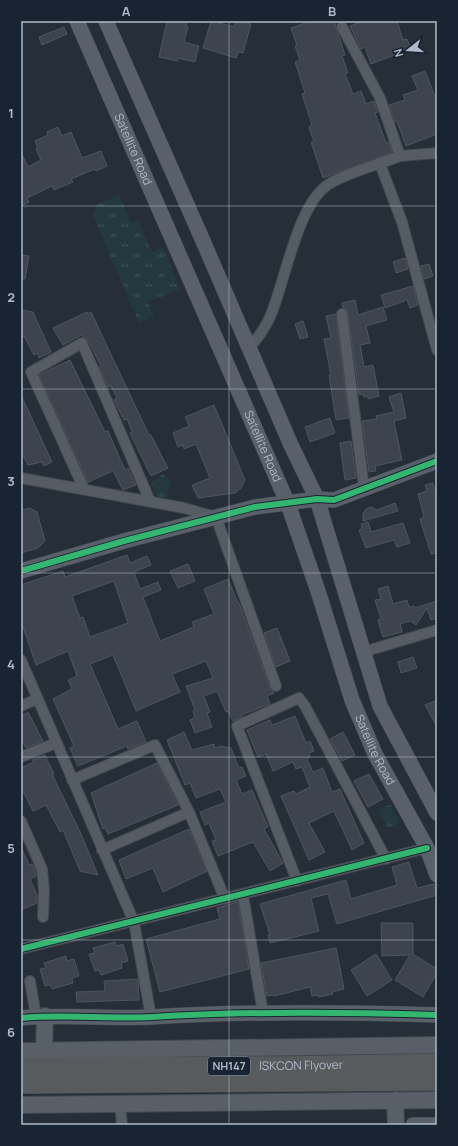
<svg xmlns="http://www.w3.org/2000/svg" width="458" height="1146" viewBox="0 0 458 1146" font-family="Manrope,sans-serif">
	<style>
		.grass { fill: url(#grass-tufts) }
		.building { fill: #3e444d; stroke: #4e555f; fill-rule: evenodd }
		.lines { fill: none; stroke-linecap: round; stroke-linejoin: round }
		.street-casing { stroke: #43484f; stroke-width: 12 }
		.secondary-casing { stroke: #43484f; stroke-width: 16 }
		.primary-casing { stroke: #434a53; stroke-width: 18 }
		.highway-casing { stroke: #434952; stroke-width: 20 }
		.street { stroke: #565c64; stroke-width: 10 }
		.secondary { stroke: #5a6069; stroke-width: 15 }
		.primary { stroke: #595f67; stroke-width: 16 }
		.highway { stroke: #575b5e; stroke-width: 19 }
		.cycleway-casing { stroke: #192432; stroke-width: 8 }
		.cycleway { stroke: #33b770; stroke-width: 6 }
		.grid { fill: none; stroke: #afb9c9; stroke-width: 1; stroke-opacity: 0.55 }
		.labels { text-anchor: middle; stroke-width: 3; stroke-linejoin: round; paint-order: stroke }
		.shield { fill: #192432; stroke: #828c9c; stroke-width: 1 }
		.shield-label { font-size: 11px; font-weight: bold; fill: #afb9c9 }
		.street-label { font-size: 12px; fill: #afb9c9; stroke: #192432 }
		.neatline { fill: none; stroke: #afb9c9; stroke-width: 1.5 }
		.grid-label { font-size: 13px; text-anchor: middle; font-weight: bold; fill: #afb9c9 }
	</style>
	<defs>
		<pattern id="grass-tufts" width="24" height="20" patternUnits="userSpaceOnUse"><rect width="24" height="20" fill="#23393d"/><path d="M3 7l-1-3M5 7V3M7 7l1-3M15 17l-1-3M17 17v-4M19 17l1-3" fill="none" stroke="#405458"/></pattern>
	</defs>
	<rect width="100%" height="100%" fill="#262e37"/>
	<!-- grass -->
	<path class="grass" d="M119,195L131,223L138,220L152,252L163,247L180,289L148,302L154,317L139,323L92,213L96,211L94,206Z
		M163,474L172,481L167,492L169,499L156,496L151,483Z
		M390,804L400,822L388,828L378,810Z"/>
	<!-- building -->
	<path class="building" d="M167,21H187L186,26L188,27L184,42L199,46L195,62L178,58L177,61L159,57Z
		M211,21H220L219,23L234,27L236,21L251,24L243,53L238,52L236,58L203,48Z
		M311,21H334L345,55L342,56L348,73L345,74L353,94L361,91L366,104L374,101L378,112L375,113L382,132L386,143L388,142L392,152L323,178L311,142H314L309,127L312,125L302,94L305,93L295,62L300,60L295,46L297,45L291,28Z
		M363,21H397L403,40L407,39L411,49L371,64L365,47L361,49L350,26Z
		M64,27L67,34L42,45L39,37Z
		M425,71L437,102V134L406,146L397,121L395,122L389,105L405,100L403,95L418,90L412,76Z
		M58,127L62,136L71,132L82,158L101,151L107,166L96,171L95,169L71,179L73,182L54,190L52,186L27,198L29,202L21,206V152L28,167L41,160L36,149L38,148L35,141L48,135L47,132Z
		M21,255L29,256L25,279H21Z
		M405,258L408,269L396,273L393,262Z
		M429,264L433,276L424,279L421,266Z
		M413,286L418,305L410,308L407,300L385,308L381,295Z
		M355,300L358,315L383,307L387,320L366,326L370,343L360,345L364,367L373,365L379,396L368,399V396L364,397L363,394L359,395L348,313L347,310L343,308L342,303Z
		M21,310L33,312L51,352L39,358L38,353L34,355L24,336L21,338Z
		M87,312L88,314L91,312L149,435H151L168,468L151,476L130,433L132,432L127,419L124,420L114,400L117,398L111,386L108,387L99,367L101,366L88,340L81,335L63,345L53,328Z
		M336,314L349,418L336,420L329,375H331L324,339L331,338L326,316Z
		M303,321L308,337L300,339L295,324Z
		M70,360L105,432L108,431L125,470L128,468L136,485L123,490L113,471L88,482L39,375Z
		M401,393L406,418L394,421L402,460L375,466L376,471L369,472L362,421L377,419L376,416L394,412L389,397Z
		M21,395L52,462L44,466L42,462L28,465L21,451Z
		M214,405L245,480L241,488L235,493L198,498L192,485L210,478L196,444L184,449L183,445L178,447L173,433L189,426L185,417Z
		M330,418L335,433L310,442L305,427Z
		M351,441L356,478L345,480L340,443Z
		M433,483L437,498V553L431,554L420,519L424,517L418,494L427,491L425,485Z
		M395,503L398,511L363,521V513L366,509L371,507L377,510Z
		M30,508L37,512L45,541L38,548L21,553V510Z
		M368,522L371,532L403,523L410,543L397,547L394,540L366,548L359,530L362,529L361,524Z
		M127,555L130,563L147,556L151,565L134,572L140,589L158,582L161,590L143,597L160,641L194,627L192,622L214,614L204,589L228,579L238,603H239L270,688L274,693L267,696L270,704L241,715L242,717L233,721L228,711L226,712L217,691L204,696L210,712L207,713L212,727L195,733L190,720L195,718L193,711L195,710L186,686L213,678L206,661L172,674L180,692L136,711L113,655L90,664L118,729L137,721L146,742L128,749L127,746L78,766L70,748L74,746L53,699L72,689L68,680L77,676L68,651L36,665L23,627H21V585L63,571L65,577ZM114,581L128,623L90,637L83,617L80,618L72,596Z
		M188,564L195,581L178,588L170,571Z
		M388,586L393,604L407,600L409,607L414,606L415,608L437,601V618L431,620L427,608L416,625L410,621L400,624L402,632L383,637L378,620L381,619L375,600L381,599L378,589Z
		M277,628L290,661L276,667L264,633Z
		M413,657L417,668L401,673L398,662Z
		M437,700V727L425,705Z
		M28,712L43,741L26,748L21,738V716Z
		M295,716L306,743L310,741L314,751L309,753L310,757L307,759L313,772L323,768L332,792L340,789L364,843L352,850L334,811L309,823L325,852L309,860L281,796L294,791L296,794L310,787L302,767L296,769L293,762L273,771L266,754L258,757L247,730L270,720L272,725Z
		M184,732L192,750L214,744L215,748L221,746L231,748L239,768L242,767L246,776L236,780L242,794L252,790L268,827L264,829L283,863L270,871L253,842L218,856L212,841L216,840L209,823L205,825L200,812L226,802L220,789L196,798L190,783L185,785L167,740Z
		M343,732L355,755L342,761L330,739Z
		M45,755L54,774H52L81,834L98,875L80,871L63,830L60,832L46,805L33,811L21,787V768L34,762L32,760Z
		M157,763L178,805L108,834L105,828L103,829L91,793Z
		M369,774L383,799L368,807L354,781Z
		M189,829L207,871L163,892L153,868L126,879L119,860Z
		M21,847L29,865L32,864L36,871V876L30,879L37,895V903L21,910Z
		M409,862L417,888L434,884L437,895L337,924L328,894L311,898L319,931L270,943L268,935H270L260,904L346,880L351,899L397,885L392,867Z
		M238,902L249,969L160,992L146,939L220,919L217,908Z
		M381,923H413V954L437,969V973L423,997L395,980L410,955L382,956Z
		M115,942L117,946L123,944L128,961L121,963L122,968L101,975L99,970L95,971L89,954L95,953L93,948Z
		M336,948L344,989L332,992L333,994L319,997L318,995L312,996L310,987L274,996V995L267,996L261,963Z
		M376,954L392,980L367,996L351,970Z
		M66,956L67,961L74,959L79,976L72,978L73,983L52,989L50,985L45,986L40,969L46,968L44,963Z
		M138,979L139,1000L77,1002L76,992L105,991L104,981Z"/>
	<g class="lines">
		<defs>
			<path id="street" d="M400,156L437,153
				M380,164L402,222L437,350
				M342,314L363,480
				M250,347C258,338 265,328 270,317C285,283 297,204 329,184C346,173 380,164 400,156L380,98L342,27
				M21,478L184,508L216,517L276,686
				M84,489L31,372L82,343L150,501
				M363,652L437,630
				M21,660L134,922L151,1017
				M21,706L37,699
				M21,757L56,743
				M72,780L155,745L189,812L225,899
				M21,821L42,869L44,890L43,917
				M102,850L189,812
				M297,881L237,726L299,698L305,706L386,859
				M243,895L263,1013
				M21,949L427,848
				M30,981L36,1016
				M120,1103L122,1125"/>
			<g id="secondary">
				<path id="s1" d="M77,21L288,504L318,591L352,700L375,754L427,848L437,875"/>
				<path d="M106,21L203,241L291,445L317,499L380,706L437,813"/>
				<path d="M21,571L124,541L255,507L317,499L334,500L437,461"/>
				<path d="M21,1018C64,1014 108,1019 152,1017C247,1011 342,1012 437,1015"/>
				<path d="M413,1125H437"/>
			</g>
			<path id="primary" d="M44,1050L45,1016
				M21,1051L437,1045
				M395,1100L396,1125
				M21,1105L437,1100"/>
			<g id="highway">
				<path id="s2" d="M21,1067L283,1066L437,1063"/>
				<path d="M21,1084L437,1081"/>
			</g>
		</defs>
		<!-- street casing -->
		<use href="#street" class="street-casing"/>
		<!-- secondary casing -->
		<use href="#secondary" class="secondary-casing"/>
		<!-- primary casing -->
		<use href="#primary" class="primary-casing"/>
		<!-- highway casing -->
		<use href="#highway" class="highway-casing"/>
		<!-- street -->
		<use href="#street" class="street"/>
		<!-- secondary -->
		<use href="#secondary" class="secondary"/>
		<!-- primary -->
		<use href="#primary" class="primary"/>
		<!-- highway -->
		<use href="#highway" class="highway"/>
		<defs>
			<path id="cycleway" d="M21,571L124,541L255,507L317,499L334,500L437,461
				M21,949L427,848
				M21,1018C64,1014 108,1019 152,1017C247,1011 342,1012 437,1015"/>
		</defs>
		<!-- cycleway casing -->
		<use href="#cycleway" class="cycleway-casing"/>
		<!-- cycleway -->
		<use href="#cycleway" class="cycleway"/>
	</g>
	<!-- grid -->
	<path class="grid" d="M229,21V1125M21,206H437M21,389H437M21,573H437M21,757H437M21,940H437"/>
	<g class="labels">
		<!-- shield labels -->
		<rect class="shield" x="208" y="1057" width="42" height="18" rx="3"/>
		<g class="shield-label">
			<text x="229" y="1070">NH147</text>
		</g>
		<!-- street labels -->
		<g class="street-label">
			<text dy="4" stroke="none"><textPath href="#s1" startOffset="140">Satellite Road</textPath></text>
			<text dy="4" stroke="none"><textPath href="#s1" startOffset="464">Satellite Road</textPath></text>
			<text dy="4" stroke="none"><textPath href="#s1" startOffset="788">Satellite Road</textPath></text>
			<text dy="4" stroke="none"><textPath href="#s2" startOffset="280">ISKCON Flyover</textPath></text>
		</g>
	</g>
	<!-- border -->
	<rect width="458" height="1146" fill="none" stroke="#192432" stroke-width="44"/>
	<!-- north arrow -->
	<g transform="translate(408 50) rotate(253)" stroke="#192432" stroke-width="3" paint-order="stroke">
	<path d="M0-3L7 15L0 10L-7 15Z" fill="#afb9c9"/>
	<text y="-6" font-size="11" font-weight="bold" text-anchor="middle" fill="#afb9c9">N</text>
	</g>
	<rect x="22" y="22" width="414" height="1102" class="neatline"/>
	<g class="grid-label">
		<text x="126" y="16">A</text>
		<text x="332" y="16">B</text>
		<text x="11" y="118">1</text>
		<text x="11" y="302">2</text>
		<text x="11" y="486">3</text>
		<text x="11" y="669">4</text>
		<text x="11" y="853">5</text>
		<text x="11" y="1037">6</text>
	</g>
</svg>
